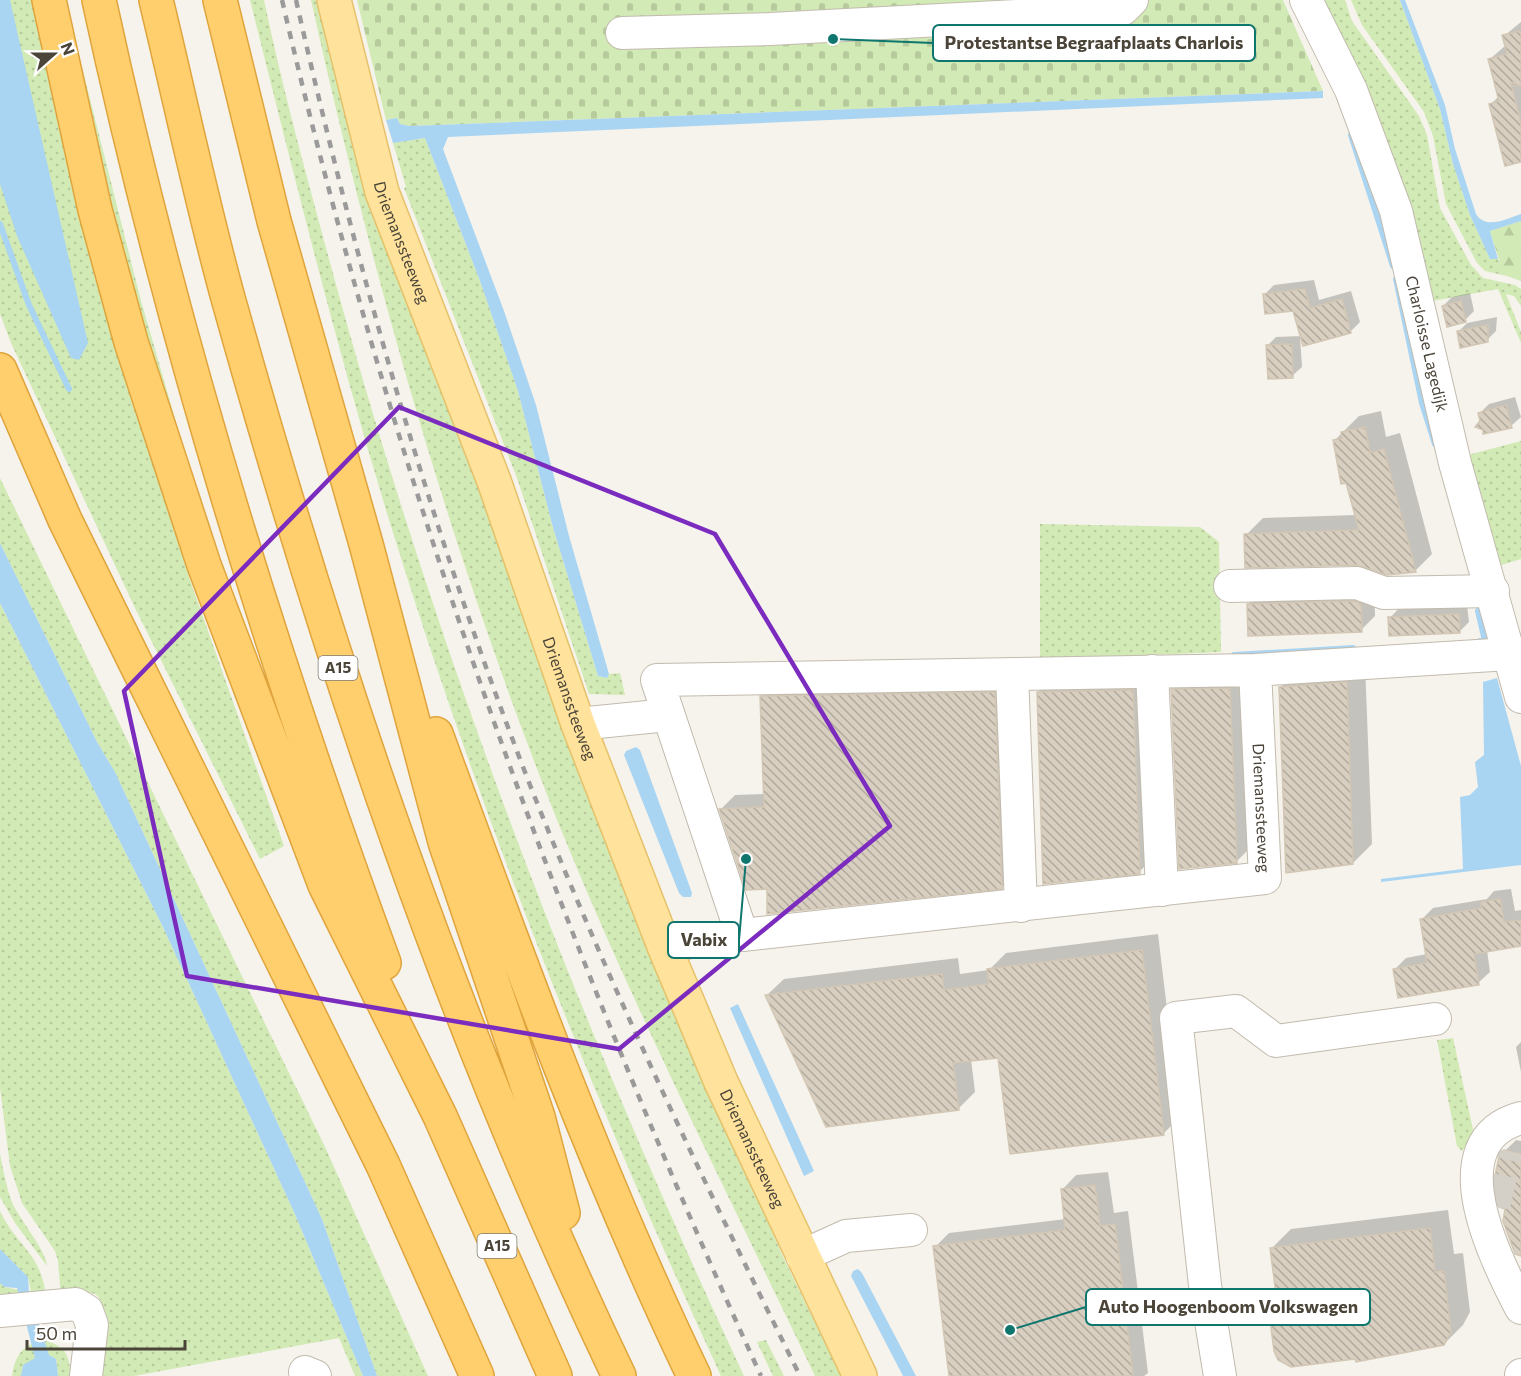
<svg xmlns="http://www.w3.org/2000/svg" width="1521" height="1376" viewBox="0 0 1521 1376" font-family="Commissioner,sans-serif">
	<style>
		.grass { fill: url(#grass-dots) }
		.forest { fill: url(#forest-firs) }
		.cemetery { fill: url(#cemetery-stones) }
		.water { fill: #a9d4f2 }
		.shadow { fill: #0003 }
		.lines { fill: none; stroke-linecap: round; stroke-linejoin: round }
		.stream { stroke: #a9d4f2; stroke-width: 6 }
		.building { fill: url(#building-back-hatch); stroke: #d3c7b4; stroke-width: 1.5 }
		.minor-tunnel { stroke: #d4d0c8; stroke-width: 32; stroke-dasharray: 32 16; stroke-linecap: butt }
		.minor-casing { stroke: #c2bbae; stroke-width: 34 }
		.major-casing { stroke: #e6c16a; stroke-width: 36 }
		.highway-casing { stroke: #e0a43c; stroke-width: 36 }
		.minor { stroke: #fff; stroke-width: 32 }
		.major { stroke: #ffe39c; stroke-width: 33 }
		.highway { stroke: #ffcf6e; stroke-width: 33 }
		.rail { stroke: #9a9a9a; stroke-width: 4.5; stroke-dasharray: 8 8; stroke-linecap: butt }
		.marked { fill: none; stroke: #7b2cbf; stroke-width: 4.5; stroke-linejoin: round }
		.labels { text-anchor: middle; stroke-width: 4.5; stroke-linejoin: round; paint-order: stroke }
		.shield { fill: #fff; stroke: #817c74; stroke-width: 1.5 }
		.shield-label { font-size: 15px; font-weight: bold; fill: #4b4439 }
		.street-label { font-size: 16px; fill: #4b4439; stroke: #fff }
		.leader { fill: none; stroke: #0f766e; stroke-width: 2 }
		.callout-dot { fill: #0f766e; stroke: #fff; stroke-width: 2 }
		.callout { fill: #fff; stroke: #0f766e; stroke-width: 2 }
		.callout-label { font-size: 18px; text-anchor: middle; font-weight: bold; fill: #4b4439 }
	</style>
	<defs>
		<pattern id="grass-dots" width="8" height="8" patternUnits="userSpaceOnUse" patternTransform="scale(1.5)"><rect width="8" height="8" fill="#d2eab5"/><path d="M2 2h.1M6 6h.1" fill="none" stroke="#b6ca9c" stroke-width="1.8" stroke-linecap="round"/></pattern>
		<pattern id="forest-firs" width="22" height="20" patternUnits="userSpaceOnUse" patternTransform="scale(1.5)"><rect width="22" height="20" fill="#d2eab5"/><path d="M5 1l3.5 6h-7zM16 11l3.5 6h-7z" fill="#b6ca9c"/></pattern>
		<pattern id="cemetery-stones" width="16" height="16" patternUnits="userSpaceOnUse" patternTransform="scale(1.5)"><rect width="16" height="16" fill="#d2eab5"/><path d="M2 7V4a2 2 0 0 1 4 0v3zM10 15v-3a2 2 0 0 1 4 0v3z" fill="#b6ca9c"/></pattern>
		<pattern id="building-back-hatch" width="6" height="6" patternUnits="userSpaceOnUse" patternTransform="scale(1.5)"><rect width="6" height="6" fill="#d8cfc1"/><path d="M-1 5l2 2M0 0l6 6M5-1l2 2" fill="none" stroke="#b1aa9e"/></pattern>
	</defs>
	<rect width="100%" height="100%" fill="#f6f3ec"/>
	<!-- grass -->
	<path class="grass" d="M0,0H40L107,312L190,580L284,846L260,859L136,610L11,343L0,314Z
		M65,0L140,297L192,478L198,528L121,256Z
		M250,0H264C283,91 308,181 332,270C435,650 577,1020 744,1376H721C593,1099 480,815 390,523C337,351 294,175 250,0Z
		M311,0H319L396,272L485,505L580,776L668,995L784,1259L841,1376H815L800,1345C708,1153 610,961 534,761C440,514 368,258 311,0Z
		M1318,0H1345L1352,21L1419,116L1427,135L1440,208L1471,265L1483,278L1515,285L1521,289V306L1514,296L1506,294L1521,332V343L1498,289L1427,302Z
		M1351,0H1400L1440,109L1453,164L1470,215L1490,259H1498L1507,276L1485,271L1477,263L1446,204L1433,136L1424,112L1362,25Z
		M425,138L480,281L518,391L552,524L598,676L607,678L609,674L620,673L625,695L589,694L517,478L404,188L406,187L393,143Z
		M1521,441V559L1495,567L1464,456Z
		M0,478L325,1147L428,1376H377L322,1219L115,772L97,742L0,543Z
		M1040,524L1200,527L1219,542L1221,652L1040,660Z
		M0,603L162,925L294,1212L363,1376H355L339,1338L134,1376H102C102,1363 100,1350 100,1337C100,1298 111,1285 61,1297L58,1261L55,1251L22,1203L10,1166L0,1088Z
		M1453,1038L1474,1134L1462,1151L1457,1146L1437,1040Z
		M0,1154C3,1169 6,1185 11,1200C18,1218 47,1251 47,1266L15,1223L0,1197Z
		M0,1211C17,1247 42,1253 46,1298L0,1305V1283L4,1287L31,1292L28,1277L0,1249Z
		M766,1340L784,1376H773L757,1342Z
		M46,1341C65,1345 71,1358 70,1376H58L56,1359L49,1355L23,1365L21,1376H12C15,1355 24,1342 46,1341Z"/>
	<!-- forest -->
	<path class="forest" d="M1521,221V281L1507,276L1502,269L1490,231Z"/>
	<!-- cemetery -->
	<path class="cemetery" d="M357,0H1283L1323,91L410,126L400,124L397,118L386,120Z"/>
	<!-- water -->
	<path class="water" d="M0,0H10L88,343L79,360L71,358L17,236L0,184Z
		M1400,0H1405L1445,105L1455,149L1476,214C1486,230 1506,219 1521,214V221L1490,231L1498,259H1490L1470,215L1453,164L1440,109Z
		M1323,91V98L448,137L443,149L504,311L536,405L569,536L609,674L607,678L598,676L552,524L518,391L480,281L425,138L393,143L386,120L397,118L400,124L410,126Z
		M0,543L97,742L115,772L322,1219L377,1376H363L294,1212L162,925L3,609L0,603Z
		M1497,678L1521,766V865L1381,882V879L1463,869L1460,797L1470,795L1478,787L1475,762L1484,755L1483,682Z
		M636,747L640,750L692,893L691,897H683L679,893L624,755L626,751Z
		M738,1004L814,1171L804,1176L730,1008Z
		M0,1249L28,1277L29,1293L49,1355L56,1359L58,1376H21L23,1365L35,1358L17,1288L4,1287L0,1283Z
		M858,1269L862,1273L916,1376H903L851,1276L853,1271Z"/>
	<!-- shadow -->
	<path class="shadow" d="M1521,22V160L1490,105L1499,96L1490,59L1506,45L1504,36Z
		M1314,280L1319,300L1351,291L1360,322L1350,332L1300,336L1302,367L1292,376L1267,346L1276,337L1301,336L1294,309L1265,294L1274,285Z
		M1470,293L1474,311L1465,320L1443,306L1452,297Z
		M1497,317L1496,331L1487,340L1458,332L1467,323Z
		M1515,397L1521,417L1511,426L1480,413L1489,404Z
		M1381,411L1386,437L1400,433L1432,554L1416,570L1387,573L1246,535L1263,518L1356,515L1334,441L1359,416Z
		M1262,590H1374L1375,616L1361,630L1248,604Z
		M1467,605L1469,622L1459,632L1390,618L1399,608Z
		M1365,664L1372,844L1353,863L1281,687L1299,668Z
		M1249,670L1255,843L1236,862L1173,690L1192,671Z
		M1151,672L1158,853L1139,872L1038,692L1057,673Z
		M1008,679L1016,873L1002,887L768,888L721,809L735,795L765,794L761,697L775,683Z
		M1511,889L1515,911L1521,910V944L1487,950L1490,972L1478,983L1394,970L1406,958L1427,954L1421,920L1433,908L1487,899L1494,891Z
		M1158,934L1180,1117L1164,1133L1000,1056L971,1059L975,1092L958,1109L767,995L784,979L958,958L960,974L989,970L1006,953Z
		M1521,1042V1072L1516,1047Z
		M1516,1140L1521,1141V1254L1507,1208L1505,1151Z
		M1108,1172L1114,1213L1128,1211L1148,1373L1144,1376H951L935,1247L949,1233L1066,1219L1062,1190L1076,1175Z
		M1448,1210L1454,1254L1463,1253L1470,1312L1463,1325L1444,1344L1269,1296L1277,1288L1272,1248L1291,1229Z"/>
	<g class="lines">
		<!-- stream -->
		<path class="stream" d="M1351,135L1393,266
			M0,224L29,305L69,389
			M1396,279L1422,403L1435,444
			M1478,611L1485,641H1480
			M1234,655L1353,648"/>
	</g>
	<!-- building -->
	<path class="building" d="M1521,31V85L1515,86L1514,82L1511,83L1521,123V162L1505,166L1489,104L1499,101L1488,59L1507,54L1502,35Z
		M1305,289L1310,308L1342,299L1351,333L1303,346L1293,311L1265,314L1263,294Z
		M1461,301L1466,322L1447,327L1442,306Z
		M1488,325V342L1460,348L1457,331Z
		M1292,344L1293,378L1268,379L1266,345Z
		M1506,405L1512,428L1483,434V430L1475,427L1480,421L1478,413Z
		M1365,427L1370,453L1384,449L1416,572L1387,575L1357,565L1245,568L1244,534L1359,530L1346,483L1341,484L1333,440L1342,438L1341,432Z
		M1354,601L1361,604L1362,632L1248,636L1247,604Z
		M1459,614L1460,633L1389,636L1388,617Z
		M1347,682L1353,864L1286,873L1279,687Z
		M1230,688L1237,863L1179,869L1171,689Z
		M1133,690L1140,874L1043,884L1037,692Z
		M995,692L1002,889L767,914V889L746,890L719,809L764,807L760,696Z
		M1500,899L1504,922L1521,920V946L1474,954L1479,985L1398,998L1393,969L1427,963L1420,919L1482,908L1481,902Z
		M1142,950L1164,1135L1010,1154L998,1058L953,1063L959,1110L826,1127L765,995L942,974L944,990L989,984L987,969Z
		M1504,1150L1521,1154V1256L1515,1254L1503,1221L1505,1209L1499,1207L1497,1200L1495,1176L1499,1156Z
		M1095,1185L1100,1226L1115,1224L1133,1376H949L933,1246L1065,1230L1061,1189Z
		M1430,1228L1435,1272L1444,1271L1451,1332L1444,1345L1356,1362L1355,1359L1291,1367L1278,1360L1274,1351L1267,1296L1276,1294L1270,1248Z"/>
	<g class="lines">
		<!-- minor-tunnel -->
		<path class="minor-tunnel" d="M1494,1206L1507,1151"/>
		<defs>
			<g id="minor">
				<path id="s1" d="M1306,0L1351,90L1396,211L1455,463L1521,697"/>
				<path d="M622,33L770,29L1092,12L1123,9L1132,0"/>
				<path d="M1230,586L1357,583L1384,593L1493,591"/>
				<path id="s2" d="M1255,670L1265,878L742,935L657,680L1255,670L1509,654"/>
				<path d="M1152,671L1162,890"/>
				<path d="M1012,674L1021,906"/>
				<path d="M578,724L668,715"/>
				<path d="M664,946L742,935"/>
				<path d="M1521,1118C1436,1141 1495,1259 1521,1308"/>
				<path d="M802,1256L846,1236L911,1230"/>
				<path d="M0,1311L76,1304L87,1311L92,1325L86,1376"/>
				<path d="M305,1372L315,1376"/>
				<path d="M1220,1376L1205,1285L1176,1018L1236,1011L1276,1041L1435,1019"/>
				<path d="M1521,1376V1375"/>
			</g>
			<g id="major">
				<path id="s3" d="M334,0L382,192L494,481L578,724L664,946L721,1082L860,1376"/>
			</g>
			<path id="highway" d="M49,0L95,210L131,342L204,565L325,885L440,1116L555,1376
				M99,0C170,328 268,648 384,963
				M156,0C180,99 201,200 228,298C331,667 453,1030 619,1376
				M220,0L274,221L366,544L445,842L538,1117L563,1213
				M0,370L65,520L383,1165L477,1376
				M436,734C515,950 594,1168 694,1376"/>
		</defs>
		<!-- minor casing -->
		<use href="#minor" class="minor-casing"/>
		<!-- major casing -->
		<use href="#major" class="major-casing"/>
		<!-- highway casing -->
		<use href="#highway" class="highway-casing"/>
		<!-- minor -->
		<use href="#minor" class="minor"/>
		<!-- major -->
		<use href="#major" class="major"/>
		<!-- highway -->
		<use href="#highway" class="highway"/>
		<!-- rail -->
		<path class="rail" d="M282,0C393,480 556,928 761,1376
			M296,0C356,266 431,531 530,785C609,986 704,1182 800,1376"/>
	</g>
	<!-- marked area -->
	<path class="marked" d="M399,407L715,534L890,826L619,1049L187,976L124,691Z"/>
	<g class="labels">
		<!-- shield labels -->
		<g class="shield">
			<rect x="318.5" y="656" width="39" height="24" rx="4.5"/>
			<rect x="477.5" y="1234" width="39" height="24" rx="4.5"/>
		</g>
		<g class="shield-label">
			<text x="338" y="673">A15</text>
			<text x="497" y="1251">A15</text>
		</g>
		<!-- street labels -->
		<g class="street-label">
			<text dy="6" stroke="none"><textPath href="#s3" startOffset="252">Driemanssteeweg</textPath></text>
			<text dy="6" stroke="none"><textPath href="#s1" startOffset="366">Charloisse Lagedijk</textPath></text>
			<text dy="6" stroke="none"><textPath href="#s3" startOffset="738">Driemanssteeweg</textPath></text>
			<text dy="6" stroke="none"><textPath href="#s2" startOffset="138">Driemanssteeweg</textPath></text>
			<text dy="6" stroke="none"><textPath href="#s3" startOffset="1224">Driemanssteeweg</textPath></text>
		</g>
	</g>
	<!-- callouts -->
	<path class="leader" d="M833 39L933 43M746 859L739 940M1010 1330L1086 1307"/>
	<g class="callout-dot">
		<circle cx="833" cy="39" r="6"/>
		<circle cx="746" cy="859" r="6"/>
		<circle cx="1010" cy="1330" r="6"/>
	</g>
	<g class="callout">
		<rect x="933" y="25" width="322" height="36" rx="6"/>
		<rect x="668" y="922" width="71" height="36" rx="6"/>
		<rect x="1086" y="1289" width="284" height="36" rx="6"/>
	</g>
	<g class="callout-label">
		<text x="1094" y="49">Protestantse Begraafplaats Charlois</text>
		<text x="704" y="946">Vabix</text>
		<text x="1228" y="1313">Auto Hoogenboom Volkswagen</text>
	</g>
	<!-- north arrow -->
	<g transform="translate(54 54) rotate(69)" stroke="#ffffff" stroke-width="4.5" paint-order="stroke">
	<path d="M0-4.5L10 22L0 15L-10 22Z" fill="#4b4439"/>
	<text y="-9" font-size="16" font-weight="bold" text-anchor="middle" fill="#4b4439">N</text>
	</g>
	<!-- scale -->
	<path d="M27 1340v9h158v-9" fill="none" stroke="#4b4439" stroke-width="3"/>
	<text x="36" y="1340" font-size="18" fill="#4b4439" stroke="#ffffff" stroke-width="4.5" paint-order="stroke">50 m</text>
</svg>
